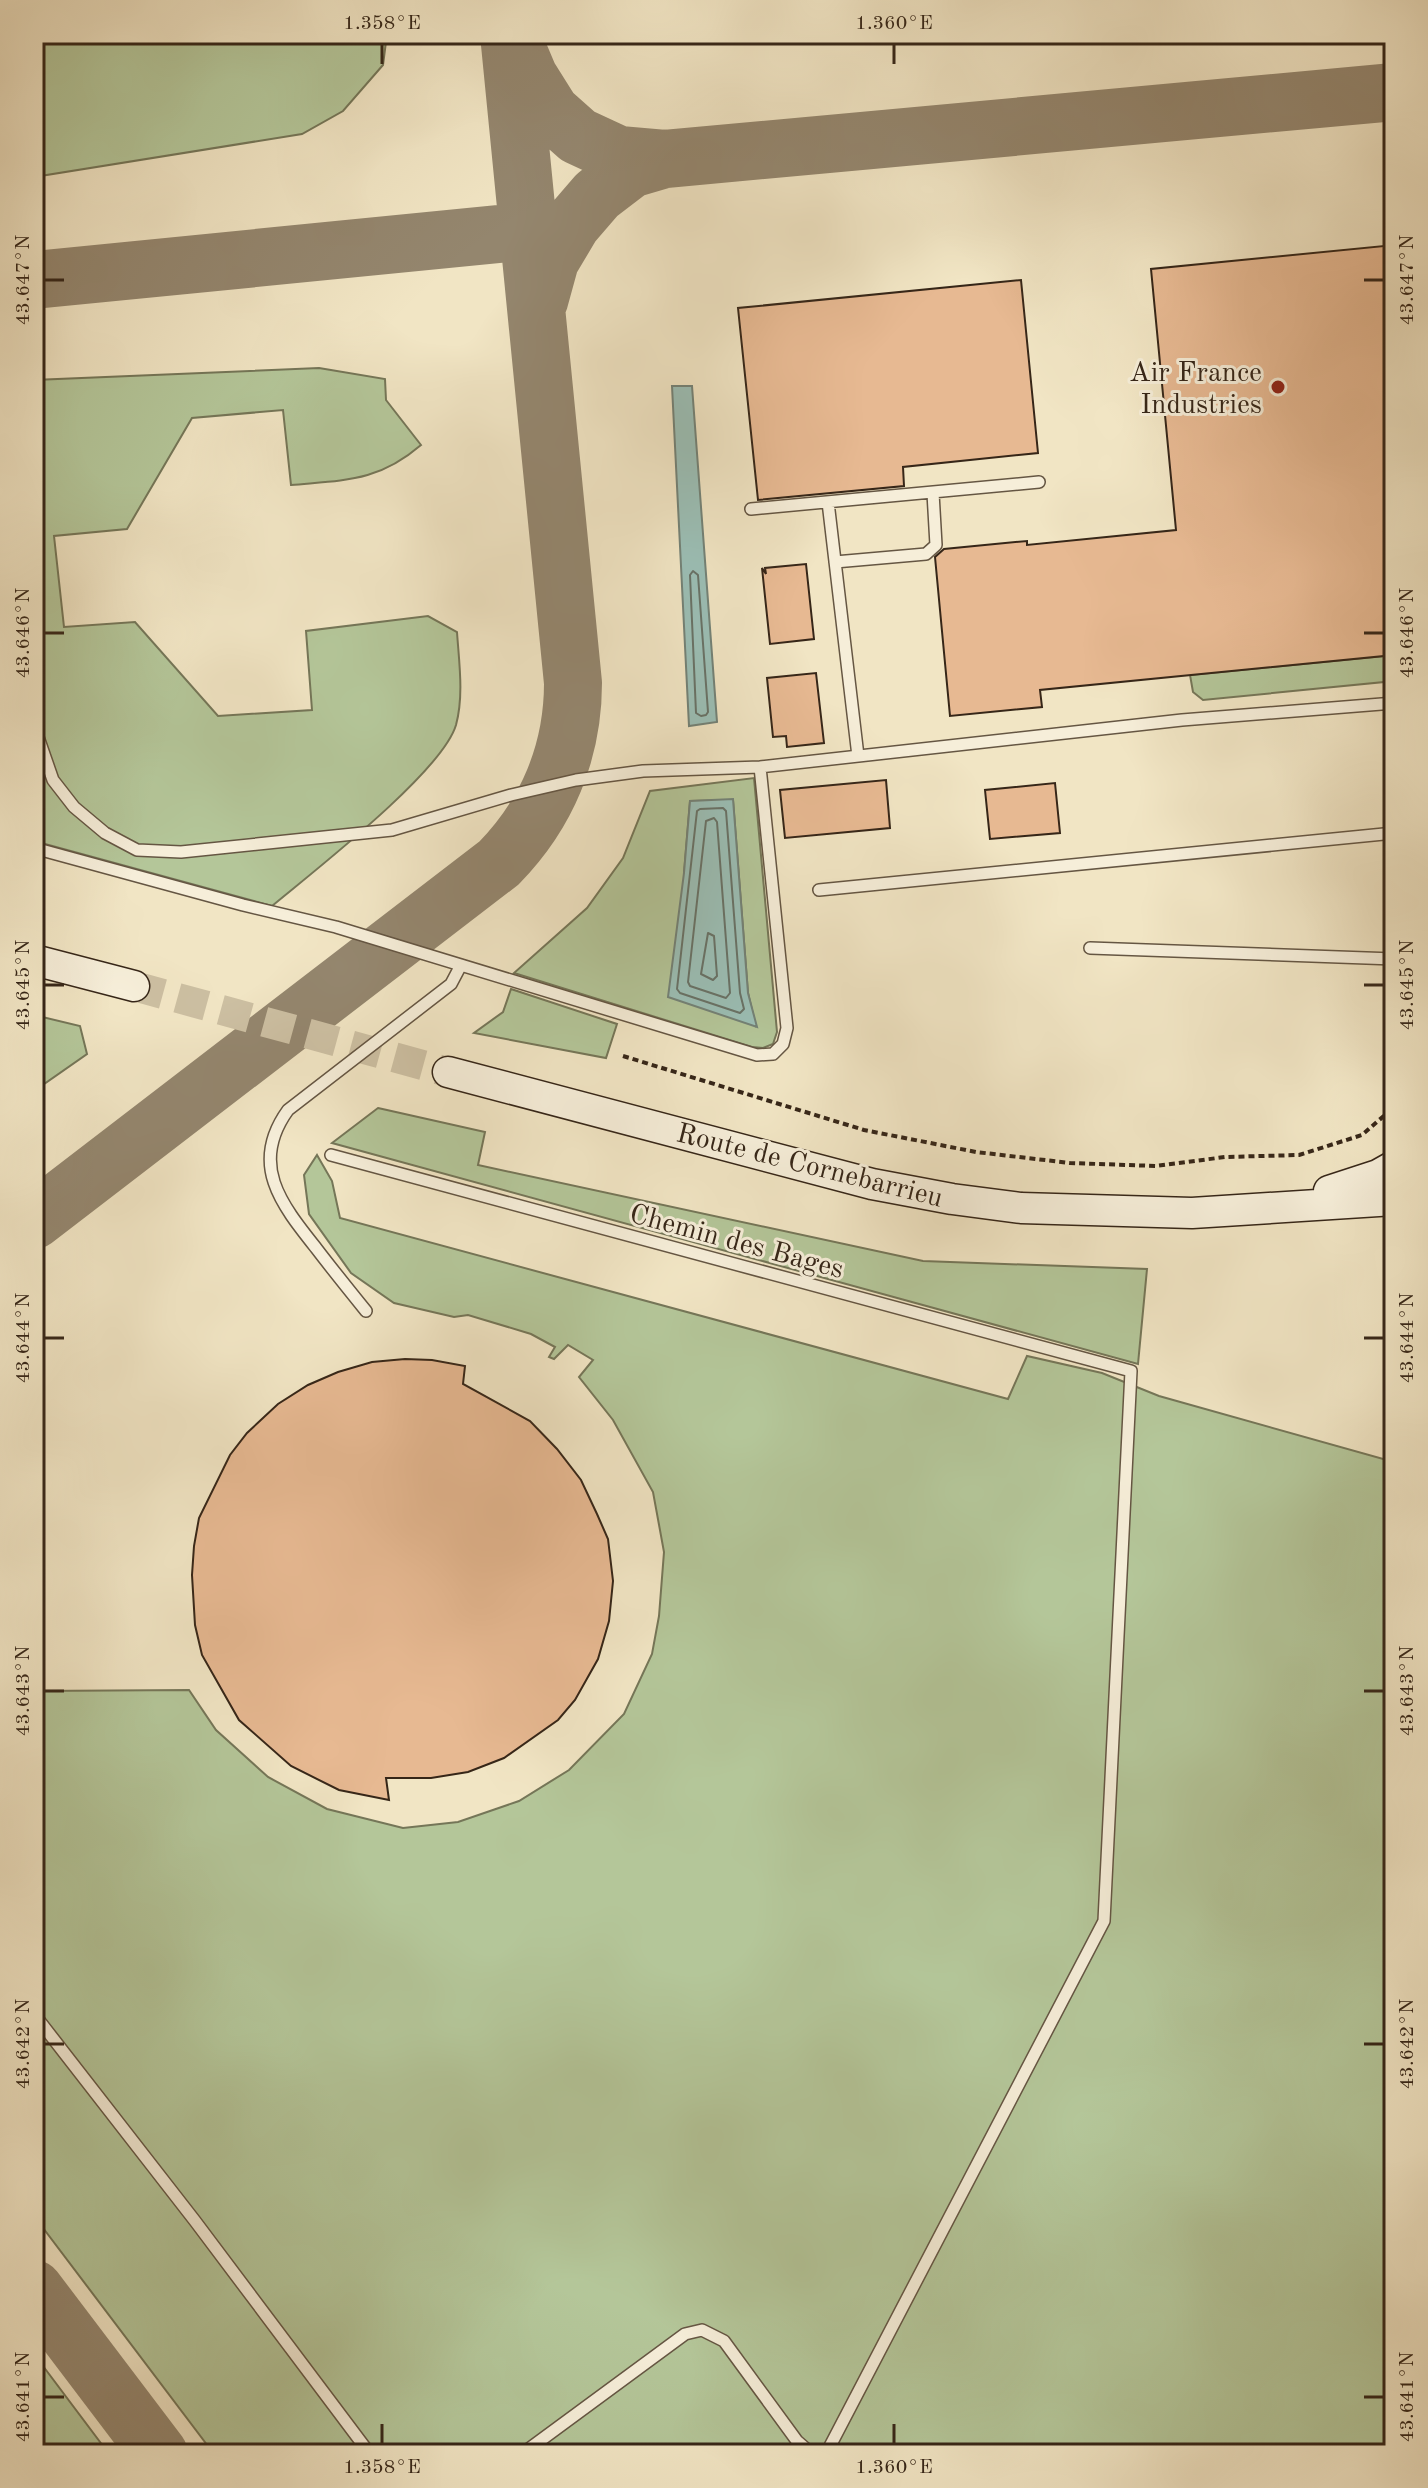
<svg xmlns="http://www.w3.org/2000/svg" width="1428" height="2488" viewBox="0 0 1428 2488" font-family="'Old Standard TT',serif">
	<style>
		.green { fill: #b4c699; stroke: #757658; stroke-width: 2; fill-rule: evenodd }
		.water { fill: #9bbfb6; stroke: #738277; stroke-width: 2 }
		.lines { fill: none; stroke-linecap: round; stroke-linejoin: round }
		.shore { stroke: #687267; stroke-width: 2 }
		.taxiway { stroke: #94866e; stroke-width: 58 }
		.building { fill: #e7b992; stroke: #362618; stroke-width: 2 }
		.secondary-tunnel { stroke: #ccbfa2; stroke-width: 30; stroke-dasharray: 30 15; stroke-linecap: butt }
		.service-casing { stroke: #655643; stroke-width: 14 }
		.secondary-casing { stroke: #362618; stroke-width: 33 }
		.path { stroke: #362618; stroke-width: 4; stroke-dasharray: 6 4; stroke-linecap: butt }
		.service { stroke: #f6eed9; stroke-width: 11 }
		.secondary { stroke: #f6eed9; stroke-width: 30 }
		.ticks { fill: none; stroke: #362618; stroke-width: 3 }
		.poi-dot { fill: #8f2418; stroke: #f6eed9; stroke-width: 3 }
		.labels { text-anchor: middle; stroke-width: 6; stroke-linejoin: round; paint-order: stroke }
		.poi-label { font-size: 28px; fill: #362618; stroke: #f6eed9; text-anchor: end }
		.street-label { font-size: 28px; fill: #362618; stroke: #f6eed9 }
		.neatline { fill: none; stroke: #362618; stroke-width: 3 }
		.ticks-label { font-size: 20px; text-anchor: middle; fill: #362618 }
	</style>
	<rect width="100%" height="100%" fill="#f1e5c4"/>
	<filter id="stains"><feTurbulence type="fractalNoise" baseFrequency=".0025" numOctaves="4"/><feColorMatrix values="0 0 0 0 .2 0 0 0 0 .09 0 0 0 0 .02 0 0 0 .5 -.17"/></filter>
	<radialGradient id="worn" r=".72"><stop offset=".6" stop-color="#630" stop-opacity="0"/><stop offset="1" stop-color="#630" stop-opacity=".3"/></radialGradient>
	<!-- green -->
	<path class="green" d="M34,34H387L383,65L343,111L302,134L34,177Z
		M319,368L385,379L386,400L421,445C378,482 345,480 291,485L283,410L192,418L127,529L54,536L64,627L135,622L218,716L312,710L306,631L428,616L457,632C459,662 464,695 456,725C442,772 314,871 272,906L34,841V380Z
		M1394,655V681L1203,700L1193,692L1190,675Z
		M754,778L777,1032L773,1044L763,1048L752,1047L514,973L587,908L623,858L650,791ZM733,800L748,993L756,1027L684,873L690,801Z
		M511,989L617,1024L606,1058L474,1033L503,1012Z
		M34,1015L80,1026L87,1054L34,1091Z
		M378,1108L485,1132L478,1165L923,1261L1147,1269L1138,1364L332,1143Z
		M317,1155L332,1181L340,1218L1008,1399L1027,1356L1102,1373L1159,1396L1394,1462V2454H214L34,2216V1691L189,1690L216,1730L268,1777L327,1809L403,1828L458,1822L519,1801L569,1770L624,1714L652,1654L659,1616L664,1552L653,1492L613,1420L579,1377L593,1360L568,1345L554,1359L549,1357L555,1347L531,1334L468,1315L454,1317L394,1303L351,1273L309,1214L304,1175Z
		M34,2354L109,2454H34Z"/>
	<!-- water -->
	<path class="water" d="M672,386H692L717,722L689,726Z
		M733,799L748,993L757,1027L668,997L684,873L690,801Z"/>
	<g class="lines">
		<!-- shore -->
		<path class="shore" d="M693,571L698,575L708,712L706,715L701,716L696,713L690,575Z
			M723,808L726,811L740,993L744,1009L740,1013L680,993L677,989L697,811L700,809Z
			M714,818L717,822L730,993L726,998L690,986L688,982L706,821Z
			M708,933L714,936L717,976L713,980L701,974Z"/>
		<!-- taxiway -->
		<path class="taxiway" d="M518,51L529,77L551,112L578,136L619,155L665,159L1394,92
			M34,280L529,231
			M539,301L550,261L572,224L597,195L631,169L665,159
			M34,1220L499,863C547,814 573,752 573,683L509,34
			M34,2289L159,2454"/>
	</g>
	<!-- building -->
	<path class="building" d="M1394,245V531L1384,532L1394,655L1040,690L1042,707L950,716L935,557L944,549L1027,541V545L1176,530L1151,269Z
		M1021,280L1038,453L903,467L904,486L758,500L738,308Z
		M806,564L814,639L770,644L762,568L766,574L765,568Z
		M816,673L824,743L787,747L786,736L773,737L767,678Z
		M886,780L890,828L785,838L780,790Z
		M1055,783L1060,833L990,839L985,790Z
		M405,1359L432,1360L465,1366L463,1384L530,1421L557,1449L581,1480L597,1514L608,1539L613,1581L609,1621L598,1659L575,1700L558,1720L504,1758L468,1772L431,1778H386L389,1800L339,1790L291,1766L239,1720L202,1655L195,1625L192,1575L194,1546L199,1518L230,1455L247,1433L278,1404L308,1385L338,1372L372,1362Z"/>
	<g class="lines">
		<!-- secondary-tunnel -->
		<path class="secondary-tunnel" d="M134,986L448,1072"/>
		<defs>
			<path id="service" d="M828,502L858,756
				M751,509L1039,482
				M835,562L926,554L936,545L933,493
				M34,699L38,737L53,780L74,807L105,833L137,850L181,852L392,830L511,795L576,780L643,771L760,767L1182,720L1394,703
				M34,848L243,905L336,927L757,1055L773,1054L783,1044L787,1028L760,767
				M819,890L1394,833
				M1090,948L1394,959
				M331,1155L1131,1371L1104,1921L828,2450L812,2454L797,2441L724,2341L702,2330L685,2334L522,2454
				M366,1311C349,1290 332,1269 316,1248C281,1204 249,1164 288,1110L451,984L461,965
				M34,2014L195,2221L370,2454"/>
			<path id="secondary" d="M34,960L134,986
				M448,1072L872,1184L952,1199L1021,1208L1192,1213L1394,1200
				M1329,1191L1378,1175L1394,1166"/>
		</defs>
		<!-- service casing -->
		<use href="#service" class="service-casing"/>
		<!-- secondary casing -->
		<use href="#secondary" class="secondary-casing"/>
		<!-- path -->
		<path class="path" d="M623,1056L864,1130L976,1152L1070,1163L1156,1166L1225,1157L1299,1155L1362,1135L1394,1107"/>
		<!-- service -->
		<use href="#service" class="service"/>
		<!-- secondary -->
		<use href="#secondary" class="secondary"/>
	</g>
	<!-- ticks -->
	<path class="ticks" d="M382,44V64M894,44V64M44,280H64M1364,280H1384M44,633H64M1364,633H1384M44,985H64M1364,985H1384M44,1338H64M1364,1338H1384M44,1691H64M1364,1691H1384M44,2044H64M1364,2044H1384M44,2397H64M1364,2397H1384M382,2424V2444M894,2424V2444"/>
	<!-- markers -->
	<circle class="poi-dot" cx="1278" cy="387" r="8"/>
	<g class="labels">
		<!-- poi labels -->
		<g class="poi-label">
			<text x="1262" y="381">Air France<tspan x="1262" dy="32">Industries</tspan></text>
		</g>
		<!-- street labels -->
		<g class="street-label">
			<text transform="translate(810 1164) rotate(14)" y="10">Route de Cornebarrieu</text>
			<text transform="translate(737 1240) rotate(15)" y="10">Chemin des Bages</text>
		</g>
	</g>
	<!-- margin -->
	<rect width="1428" height="2488" fill="none" stroke="#f1e5c4" stroke-width="88"/>
	<rect x="44" y="44" width="1340" height="2400" class="neatline"/>
	<g class="ticks-label">
		<text x="382" y="29">1.358°E</text>
		<text x="894" y="29">1.360°E</text>
		<text transform="translate(22 280) rotate(-90)" y="7">43.647°N</text>
		<text transform="translate(1406 280) rotate(-90)" y="7">43.647°N</text>
		<text transform="translate(22 633) rotate(-90)" y="7">43.646°N</text>
		<text transform="translate(1406 633) rotate(-90)" y="7">43.646°N</text>
		<text transform="translate(22 985) rotate(-90)" y="7">43.645°N</text>
		<text transform="translate(1406 985) rotate(-90)" y="7">43.645°N</text>
		<text transform="translate(22 1338) rotate(-90)" y="7">43.644°N</text>
		<text transform="translate(1406 1338) rotate(-90)" y="7">43.644°N</text>
		<text transform="translate(22 1691) rotate(-90)" y="7">43.643°N</text>
		<text transform="translate(1406 1691) rotate(-90)" y="7">43.643°N</text>
		<text transform="translate(22 2044) rotate(-90)" y="7">43.642°N</text>
		<text transform="translate(1406 2044) rotate(-90)" y="7">43.642°N</text>
		<text transform="translate(22 2397) rotate(-90)" y="7">43.641°N</text>
		<text transform="translate(1406 2397) rotate(-90)" y="7">43.641°N</text>
		<text x="382" y="2473">1.358°E</text>
		<text x="894" y="2473">1.360°E</text>
	</g>
	<rect width="100%" height="100%" filter="url(#stains)"/>
	<rect width="100%" height="100%" fill="url(#worn)"/>
</svg>
